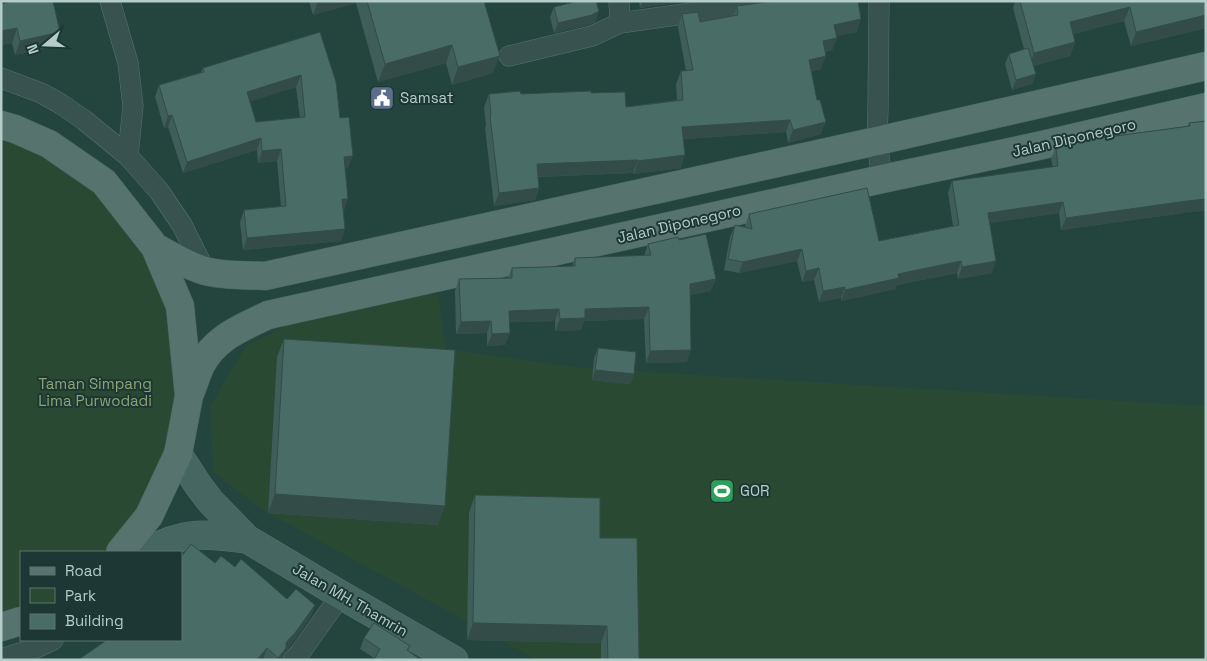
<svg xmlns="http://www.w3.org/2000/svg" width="1207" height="661" viewBox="0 0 1207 661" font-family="'Space Grotesk',sans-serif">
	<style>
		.green { fill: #2a4933 }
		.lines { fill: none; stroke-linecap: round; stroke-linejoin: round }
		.street-casing { stroke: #59736f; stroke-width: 21 }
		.secondary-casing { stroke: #59736f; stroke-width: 29 }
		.primary-casing { stroke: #455f5b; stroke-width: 29 }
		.street { stroke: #38534f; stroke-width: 20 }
		.secondary { stroke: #466662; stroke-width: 28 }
		.primary { stroke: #56736e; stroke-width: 28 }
		.wall { fill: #3f5d59; fill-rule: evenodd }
		.shaded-wall { fill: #334c48 }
		.building { fill: #496c67; stroke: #334c48; fill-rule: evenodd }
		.labels { text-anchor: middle; stroke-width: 4; stroke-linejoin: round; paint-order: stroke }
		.poi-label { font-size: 15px; fill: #b5cdca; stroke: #1d3834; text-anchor: start }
		.street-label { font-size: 15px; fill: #b5cdca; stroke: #1d3834 }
		.park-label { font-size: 15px; fill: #8da571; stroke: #1d3834 }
	</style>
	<rect width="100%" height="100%" fill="#24443e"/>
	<!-- green -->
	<path class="green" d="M1,127L49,144L155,247L189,396L120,552H21V621L1,627Z
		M438,295L446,349L582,368L1206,406V660H537L263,510L213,472L210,406L245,347L289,324L411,296Z"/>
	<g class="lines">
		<defs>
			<path id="street" d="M110,1L128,63L133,106L128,156
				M879,1L878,108L877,141L882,179
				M620,23L775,1
				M509,56L592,36L620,23L619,1
				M1,78L41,93L61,104L84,120L128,156L159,191L182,225L205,271
				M1,659L36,648L53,640
				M293,660L299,654L341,595"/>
			<path id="secondary" d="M178,454L198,485L211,502L247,539L341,595L454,660
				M146,552C184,530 205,534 247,539"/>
			<path id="primary" d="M1,125L15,129L49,144L104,182L155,247L180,306L189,396L178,454L149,516L120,552
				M155,247C171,256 188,266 205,271C224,276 245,275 265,276L877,141L1206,66
				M189,396C193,387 196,376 200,367C214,338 241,328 268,315L882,179L1038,146L1206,107
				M1,627L21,621"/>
		</defs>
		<!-- street casing -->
		<use href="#street" class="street-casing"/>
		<!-- secondary casing -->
		<use href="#secondary" class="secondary-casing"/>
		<!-- primary casing -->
		<use href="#primary" class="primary-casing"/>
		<!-- street -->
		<use href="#street" class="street"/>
		<!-- secondary -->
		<use href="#secondary" class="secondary"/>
		<!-- primary -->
		<use href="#primary" class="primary"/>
	</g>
	<!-- wall -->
	<path class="wall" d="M309,1H484L493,73L452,85L446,63L378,82L356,3L313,15Z
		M639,1H689L640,8Z
		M1015,1H1206V28L1131,46L1124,21L1073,34L1075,42L1070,56L1033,66L1036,74L1032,84L1012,90L1005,64L1009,54L1024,49L1013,8Z
		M1,4L54,47L15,55L12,43L1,45Z
		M737,6L857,32L837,36L832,50L825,52L821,69L811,71L821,134L788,143L786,132L683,139L681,168L634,174L633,173L538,177L539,188L535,200L494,206L485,128L486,125L484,107L489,94H521L591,93L626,107L677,100L676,84L681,71H686L678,27L682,14L700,22L733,16Z
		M554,7L599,11L595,22L588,25L554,33L550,17Z
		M320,32L340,118L348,168H345L344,211L341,241L243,250L240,222L244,210L281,207L277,161L258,163L257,150L183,173L168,127L164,128L155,97L159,85L201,72L203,68ZM296,87L300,118L256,122L250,101Z
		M1206,121L1183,213L1061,230L1059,213L989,223L992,273L958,279L957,273L897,285L895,289L841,301V298L819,302L814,280L802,282L797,261L739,273L724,270L730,237L735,225L745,227V226L749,214L879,241L953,226L948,193L952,181L1053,167L1051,159L1056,147L1101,138L1188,126L1189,123Z
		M679,240L711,291L690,295L687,362L646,363L644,319L584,321L581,330L555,331V321L509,322L510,333L505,345L487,346V333L456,334L455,291L459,279L508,278L512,268L572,266L575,258L644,256L648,244Z
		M284,339L438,525L268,513L277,357Z
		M598,348L634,374L630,384L592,380L594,358Z
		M475,495L600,538L639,660H601V643L467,640L469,513Z
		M215,563L235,567L287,599L315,605L310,618L290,646L285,651L282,660H78L105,641V640H181Z
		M364,638L410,646L408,651L374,658L360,649Z"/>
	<!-- shaded-wall -->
	<path class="shaded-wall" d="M318,1H356V3L313,15Z
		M643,1H689L640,8Z
		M1130,7L1124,21L1064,37L1070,22Z
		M599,11L595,22L588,25L554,33L558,23Z
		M1206,15V28L1131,46L1136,32Z
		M861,19L857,32L830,38L834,25Z
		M17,28L12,43L1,45V31Z
		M60,32L54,47L15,55L20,41Z
		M837,38L832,50L818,53L823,41Z
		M1075,42L1070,56L1029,67L1034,53Z
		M452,45L446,63L378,82L385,64Z
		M500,56L493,73L452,85L458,67Z
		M826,56L821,69L804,72L809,60Z
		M1036,74L1032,84L1012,90L1016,80Z
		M301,75L296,87L243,104L247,92Z
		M172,115L168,127L164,128L168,116Z
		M790,120L786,132L677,140L682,127Z
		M826,122L821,134L788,143L793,130Z
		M261,138L257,150L183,173L187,162Z
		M281,149L277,161L258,163L262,151Z
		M685,155L681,168L634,174L638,161Z
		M353,156L348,168L339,169L344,157Z
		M638,160L633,173L532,177L537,164Z
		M539,188L535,200L494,206L499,193Z
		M342,199H348L344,211H338Z
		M1206,199V211L1183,213L1061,230L1066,218L1187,201Z
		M1063,202L1059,213L983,224L988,213Z
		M345,229L341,241L243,250L247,238Z
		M802,249L797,261L739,273L743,262Z
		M961,261L957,273L897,285L895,289L841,301L845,290L898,274Z
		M996,261L992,273L958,279L962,267Z
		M819,268L814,280L802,282L806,271Z
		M716,279L711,291L686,296L690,284Z
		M845,287L841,298L819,302L823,291Z
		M649,307L644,319L584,321L581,330L555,331L560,319L585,309Z
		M559,309L555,321L504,323L509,311Z
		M491,321L487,333L456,334L461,322Z
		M510,333L505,345L487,346L492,334Z
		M691,350L687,362L646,363L650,351Z
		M595,370L634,374L630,384L592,380Z
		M275,494L445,506L438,525L268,513Z
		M315,605L310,618L290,646L285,651L282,660H277L289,639Z
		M473,623L607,626L601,643L467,640Z
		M267,648L263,660H257Z"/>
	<!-- building -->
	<path class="building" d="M12,1H53L60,32L20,41L17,28L1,31V4Z
		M367,1H484L500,56L458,67L452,45L385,64Z
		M578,1H596L599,11L592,15L558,23L554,7Z
		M773,1H858L861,19L834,25L837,38L823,41L826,56L809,60L817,100H820L826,122L793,130L790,120L682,127L685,155L638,161V160L537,164L539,188L499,193L490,116L491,115L489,94L520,91L521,94L591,91V93L625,92L626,107L683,100L681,71L693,70L682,14L698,12L700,22L738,15L737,6Z
		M1020,1H1206V15L1136,32L1130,7L1070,22L1075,42L1034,53Z
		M320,32L336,82L340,118L349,117L353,156L344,157L348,199H342L345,229L247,238L244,210L286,206L281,149L262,151L261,138L187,162L172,115L168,116L159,85L204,72L203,68ZM301,75L305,117L256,122L247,92Z
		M1028,48L1036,74L1016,80L1009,54Z
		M1206,121V199L1187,201L1066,218L1063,202L988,213L996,261L962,267L961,261L898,274L899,278L845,290V287L823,291L819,268L806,271L802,249L743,262L728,259L735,225L752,229L749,214L867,188L879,241L959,225L952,181L1058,166L1056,147L1101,137V138L1190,126L1189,123Z
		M706,234L716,279L690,284L691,350L650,351L649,307L585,309V318L560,319L559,309L509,311L510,333L492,334L491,321L461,322L459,279L512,278V268L575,266V258L651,255L648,244L678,237L679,240Z
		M284,339L455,350L445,506L275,494Z
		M598,348L636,352L634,374L595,370Z
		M475,495L600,498V538H637L639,660H608L607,626L473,623Z
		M191,544L215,563L221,556L235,567L241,559L287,599L296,589L315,605L295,633L289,639L286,643V648L278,658L267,648L257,660H78L107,640H181V557Z
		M374,623L410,646L407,650L421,660H374L380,649L364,638Z"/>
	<!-- icons -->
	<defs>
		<symbol id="civic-square" viewBox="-11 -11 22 22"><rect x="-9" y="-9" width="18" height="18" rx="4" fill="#5c6f8a" stroke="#1d3834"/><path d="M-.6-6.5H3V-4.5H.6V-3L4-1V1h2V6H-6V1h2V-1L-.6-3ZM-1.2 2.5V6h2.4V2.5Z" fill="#fff"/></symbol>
		<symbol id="stadium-square" viewBox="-11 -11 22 22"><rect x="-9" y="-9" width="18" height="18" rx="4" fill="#2e9e5b" stroke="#1d3834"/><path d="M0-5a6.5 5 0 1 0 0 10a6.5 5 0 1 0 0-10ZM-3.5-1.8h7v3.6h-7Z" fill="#fff"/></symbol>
	</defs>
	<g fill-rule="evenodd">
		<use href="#civic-square" x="368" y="84" width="28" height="28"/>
		<use href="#stadium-square" x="708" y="477" width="28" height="28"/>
	</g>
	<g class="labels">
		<!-- poi labels -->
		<g class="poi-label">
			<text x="400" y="103">Samsat</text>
			<text x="740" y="496">GOR</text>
		</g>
		<!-- street labels -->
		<g class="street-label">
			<text transform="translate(1074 138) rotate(-13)" y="5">Jalan Diponegoro</text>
			<text transform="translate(679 224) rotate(-13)" y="5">Jalan Diponegoro</text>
			<text transform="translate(350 600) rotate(30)" y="5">Jalan MH. Thamrin</text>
		</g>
		<!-- park labels -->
		<g class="park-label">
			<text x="95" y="389">Taman Simpang<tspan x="95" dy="17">Lima Purwodadi</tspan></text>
		</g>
	</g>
	<!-- border -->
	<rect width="1207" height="661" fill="none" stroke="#b5cdca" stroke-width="5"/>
	<!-- legend -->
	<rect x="20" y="551" width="162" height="90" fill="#1d3834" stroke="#5a7470"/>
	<rect x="30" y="567" width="25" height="8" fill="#56736e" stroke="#5a7470"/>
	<text x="65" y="576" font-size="15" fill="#b5cdca">Road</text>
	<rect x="30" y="588" width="25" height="15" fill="#2a4933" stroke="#5a7470"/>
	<text x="65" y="601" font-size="15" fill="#b5cdca">Park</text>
	<rect x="30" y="614" width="25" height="15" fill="#496c67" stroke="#5a7470"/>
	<text x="65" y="626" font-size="15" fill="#b5cdca">Building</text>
	<!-- north arrow -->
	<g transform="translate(45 45) rotate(251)" stroke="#1d3834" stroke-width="4" paint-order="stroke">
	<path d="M0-4L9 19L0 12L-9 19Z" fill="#b5cdca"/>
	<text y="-8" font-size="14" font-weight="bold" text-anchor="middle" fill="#b5cdca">N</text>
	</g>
</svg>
